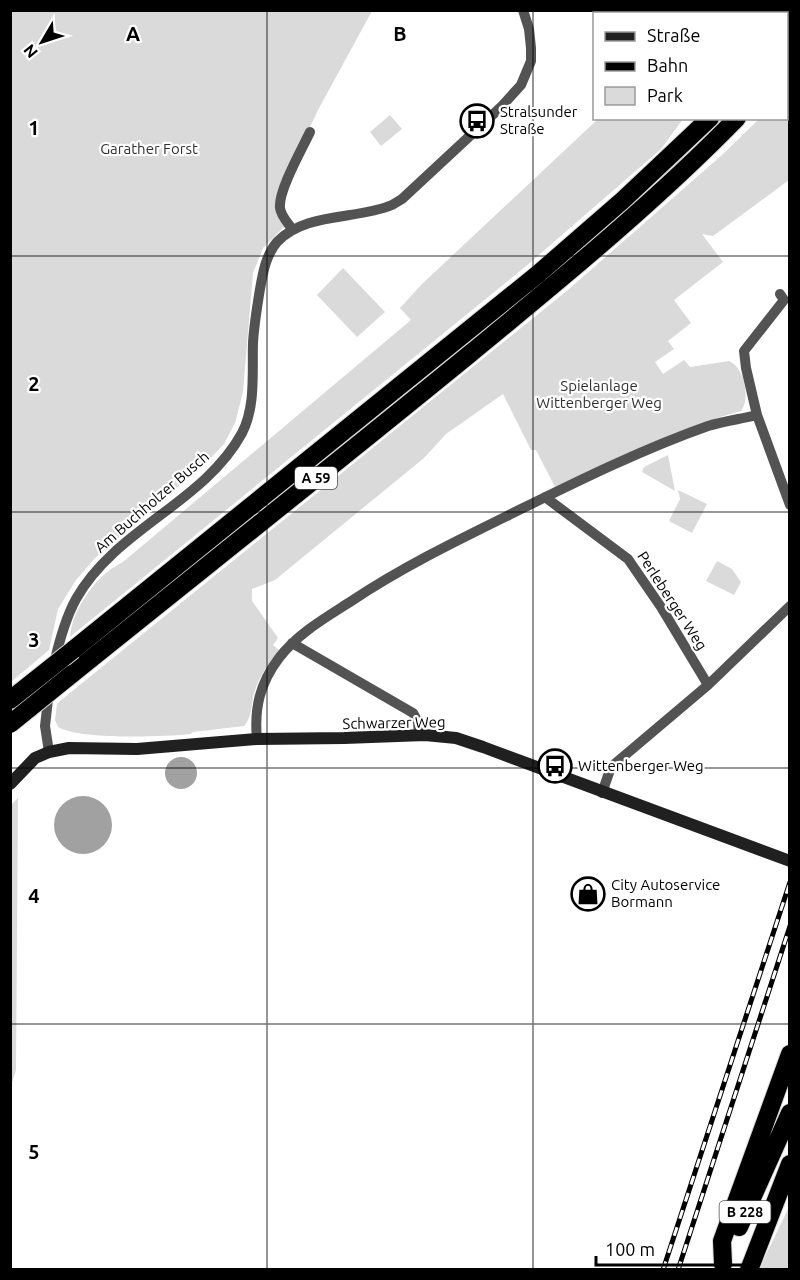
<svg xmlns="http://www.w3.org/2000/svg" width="800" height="1280" viewBox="0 0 800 1280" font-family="Ubuntu,sans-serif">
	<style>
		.green { fill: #dadada }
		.water { fill: #a1a1a1 }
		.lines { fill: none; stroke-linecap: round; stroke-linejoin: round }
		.highway-casing { stroke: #dbdbdb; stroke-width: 20 }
		.street { stroke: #535353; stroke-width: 10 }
		.secondary { stroke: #202020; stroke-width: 12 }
		.highway { stroke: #000; stroke-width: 18 }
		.rail-casing { stroke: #000; stroke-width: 5 }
		.rail { stroke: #fff; stroke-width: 3; stroke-dasharray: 9; stroke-linecap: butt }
		.highway-bridge-casing { stroke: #dbdbdb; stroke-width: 20; stroke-linecap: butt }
		.highway-bridge { stroke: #000; stroke-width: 18 }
		.grid { fill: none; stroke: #000; stroke-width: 1.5; stroke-opacity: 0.55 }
		.labels { text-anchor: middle; stroke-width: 4.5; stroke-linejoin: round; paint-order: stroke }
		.shield { fill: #fff; stroke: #4c4c4c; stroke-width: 1.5 }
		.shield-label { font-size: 14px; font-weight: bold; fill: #000 }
		.poi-label { font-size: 15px; fill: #000; stroke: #fff; text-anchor: start }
		.park-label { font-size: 15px; fill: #313131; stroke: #fff }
		.street-label { font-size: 15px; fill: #000; stroke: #fff }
		.grid-label { font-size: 20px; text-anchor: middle; font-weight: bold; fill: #000; stroke: #fff; stroke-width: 4.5; stroke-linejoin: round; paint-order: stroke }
	</style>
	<rect width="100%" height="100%" fill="#fff"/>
	<!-- green -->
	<path class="green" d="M11,11H372L318,110L289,172L278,201L285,226L263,248L253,273L243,392L235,423L224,444L205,464L95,558L76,580L58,609L49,650L11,682Z
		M789,88V180L713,236L702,234L723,262L674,300L691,323L668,341L674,349L655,362L663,374L684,360L690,367L729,361C744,367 751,398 741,411C675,429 616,458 555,487L536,450H531L503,394L446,434L424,458L275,580L252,589V601L278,638L273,645L280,651C268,663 259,677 254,693C251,704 252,718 244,726L193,732L190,734C164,737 79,740 58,727L55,720L57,704L60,701L569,289L722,155L759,119L786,118L787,91Z
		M390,115L402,129L381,146L370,132Z
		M598,119H683L661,149L525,267L70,637C72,609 97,574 123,562L411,320L400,308L422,284Z
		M343,268L385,312L357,337L317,295Z
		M668,455L669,460L675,491L642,472L644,467Z
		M678,490L707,504L692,533L669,521L680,499Z
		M717,561L732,569L741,582L734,595L706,581Z
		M18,798L16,1070L11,1086L10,806Z
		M789,1207V1269H759Z"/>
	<!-- water -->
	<path class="water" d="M165 773a16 16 0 1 1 32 0a16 16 0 1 1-32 0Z
		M54 825a29 29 0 1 1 58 0a29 29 0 1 1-58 0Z"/>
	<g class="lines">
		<defs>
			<path id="highway" d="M727,10V14
				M786,38L790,34
				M786,66L790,62
				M73,650L538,274L623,200L710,118
				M72,674C205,567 339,461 471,353C562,278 654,203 737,118
				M739,1227L790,1113
				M723,1264L722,1241L790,1054
				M749,1270L790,1164"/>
		</defs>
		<!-- highway casing -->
		<use href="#highway" class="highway-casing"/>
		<!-- street -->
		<path class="street" d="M292,229C288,223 281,216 280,208C278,191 302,149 310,132
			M757,415L746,368L744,351L784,300L780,294
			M545,497L628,559L661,607L708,685
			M292,643L413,713L418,722L419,735
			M54,664C59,642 65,619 76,599C115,529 204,503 242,433C256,406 252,372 253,343C254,325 257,307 260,289C263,272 266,255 277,242C305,212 356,220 392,205L402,199L501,107L521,85L531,61V48L529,29L523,10
			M257,739C254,708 260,683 279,658C297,634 325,618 350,602C401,568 454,542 509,515C574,483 640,450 708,426C724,421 741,419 757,415L790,505
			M49,752L45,726L49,691
			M602,793L611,767L708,685L790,606"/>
		<!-- secondary -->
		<path class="secondary" d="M10,784L35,758L49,752L69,748L137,749L257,739L344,738L425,735L456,738L483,747L790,861"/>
		<!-- highway -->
		<use href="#highway" class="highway"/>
		<defs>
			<path id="rail" d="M663,1270L790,882
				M678,1270L790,926"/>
		</defs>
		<!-- rail casing -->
		<use href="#rail" class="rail-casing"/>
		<!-- rail -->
		<use href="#rail" class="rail"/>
		<defs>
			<path id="highway-bridge" d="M10,700L73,650
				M10,724L72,674"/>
		</defs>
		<!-- highway-bridge casing -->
		<use href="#highway-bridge" class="highway-bridge-casing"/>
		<!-- highway-bridge -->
		<use href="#highway-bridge" class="highway-bridge"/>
	</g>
	<!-- grid -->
	<path class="grid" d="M267,10V1270M533,10V1270M10,256H790M10,512H790M10,768H790M10,1024H790"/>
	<!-- icons -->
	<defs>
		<symbol id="bus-ring" viewBox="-11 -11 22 22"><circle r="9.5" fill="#fff" stroke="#000" stroke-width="1.5"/><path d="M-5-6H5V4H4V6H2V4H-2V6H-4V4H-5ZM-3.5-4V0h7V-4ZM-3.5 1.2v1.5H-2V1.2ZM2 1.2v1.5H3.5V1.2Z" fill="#000"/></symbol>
		<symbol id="shop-ring" viewBox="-11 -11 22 22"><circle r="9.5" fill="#fff" stroke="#000" stroke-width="1.5"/><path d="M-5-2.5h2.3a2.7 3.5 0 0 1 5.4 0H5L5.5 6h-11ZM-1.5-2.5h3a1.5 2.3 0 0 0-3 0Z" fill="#000"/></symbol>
	</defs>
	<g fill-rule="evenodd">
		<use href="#bus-ring" x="458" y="102" width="38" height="38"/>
		<use href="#bus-ring" x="536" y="747" width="38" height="38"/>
		<use href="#shop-ring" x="569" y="875" width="38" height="38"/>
	</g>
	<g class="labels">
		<!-- shield labels -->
		<g class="shield">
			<rect x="295" y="467" width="42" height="22" rx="4.5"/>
			<rect x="719.5" y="1201" width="51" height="22" rx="4.5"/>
		</g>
		<g class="shield-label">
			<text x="316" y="483">A 59</text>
			<text x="745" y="1217">B 228</text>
		</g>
		<!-- poi labels -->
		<g class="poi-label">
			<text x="500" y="117">Stralsunder<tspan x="500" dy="17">Straße</tspan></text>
			<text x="578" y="771">Wittenberger Weg</text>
			<text x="611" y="890">City Autoservice<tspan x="611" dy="17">Bormann</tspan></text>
		</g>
		<!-- park labels -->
		<g class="park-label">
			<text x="149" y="154">Garather Forst</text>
			<text x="599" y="391">Spielanlage<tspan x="599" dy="17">Wittenberger Weg</tspan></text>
		</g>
		<!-- street labels -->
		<g class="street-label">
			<text transform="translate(152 502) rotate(-41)" y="5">Am Buchholzer Busch</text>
			<text transform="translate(672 601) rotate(57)" y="5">Perleberger Weg</text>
			<text transform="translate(394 723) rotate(-1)" y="5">Schwarzer Weg</text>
		</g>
	</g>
	<g class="grid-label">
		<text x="133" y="41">A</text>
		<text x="400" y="41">B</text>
		<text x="34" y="135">1</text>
		<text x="34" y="391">2</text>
		<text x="34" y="647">3</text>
		<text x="34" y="903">4</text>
		<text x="34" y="1159">5</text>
	</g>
	<!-- border -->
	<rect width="800" height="1280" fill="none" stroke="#000000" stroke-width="24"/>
	<!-- legend -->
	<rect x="593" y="12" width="195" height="108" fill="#ffffff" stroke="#999999" stroke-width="1.5"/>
	<rect x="605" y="32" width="30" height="9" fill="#202020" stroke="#999999" stroke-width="1.5"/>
	<text x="647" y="42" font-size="18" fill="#000000">Straße</text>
	<rect x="605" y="62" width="30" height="9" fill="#000000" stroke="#999999" stroke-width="1.5"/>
	<text x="647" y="72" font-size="18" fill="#000000">Bahn</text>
	<rect x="605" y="87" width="30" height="18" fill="#dadada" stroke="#999999" stroke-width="1.5"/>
	<text x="647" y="102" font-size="18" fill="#000000">Park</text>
	<!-- north arrow -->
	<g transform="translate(42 42) rotate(231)" stroke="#ffffff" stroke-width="4.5" paint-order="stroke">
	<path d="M0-4.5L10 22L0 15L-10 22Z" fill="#000000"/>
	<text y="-9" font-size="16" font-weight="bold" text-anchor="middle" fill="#000000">N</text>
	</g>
	<!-- scale -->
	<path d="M596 1256v9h159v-9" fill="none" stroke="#000000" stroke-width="3"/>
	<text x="605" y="1256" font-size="18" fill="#000000" stroke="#ffffff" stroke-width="4.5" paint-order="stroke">100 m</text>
</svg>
